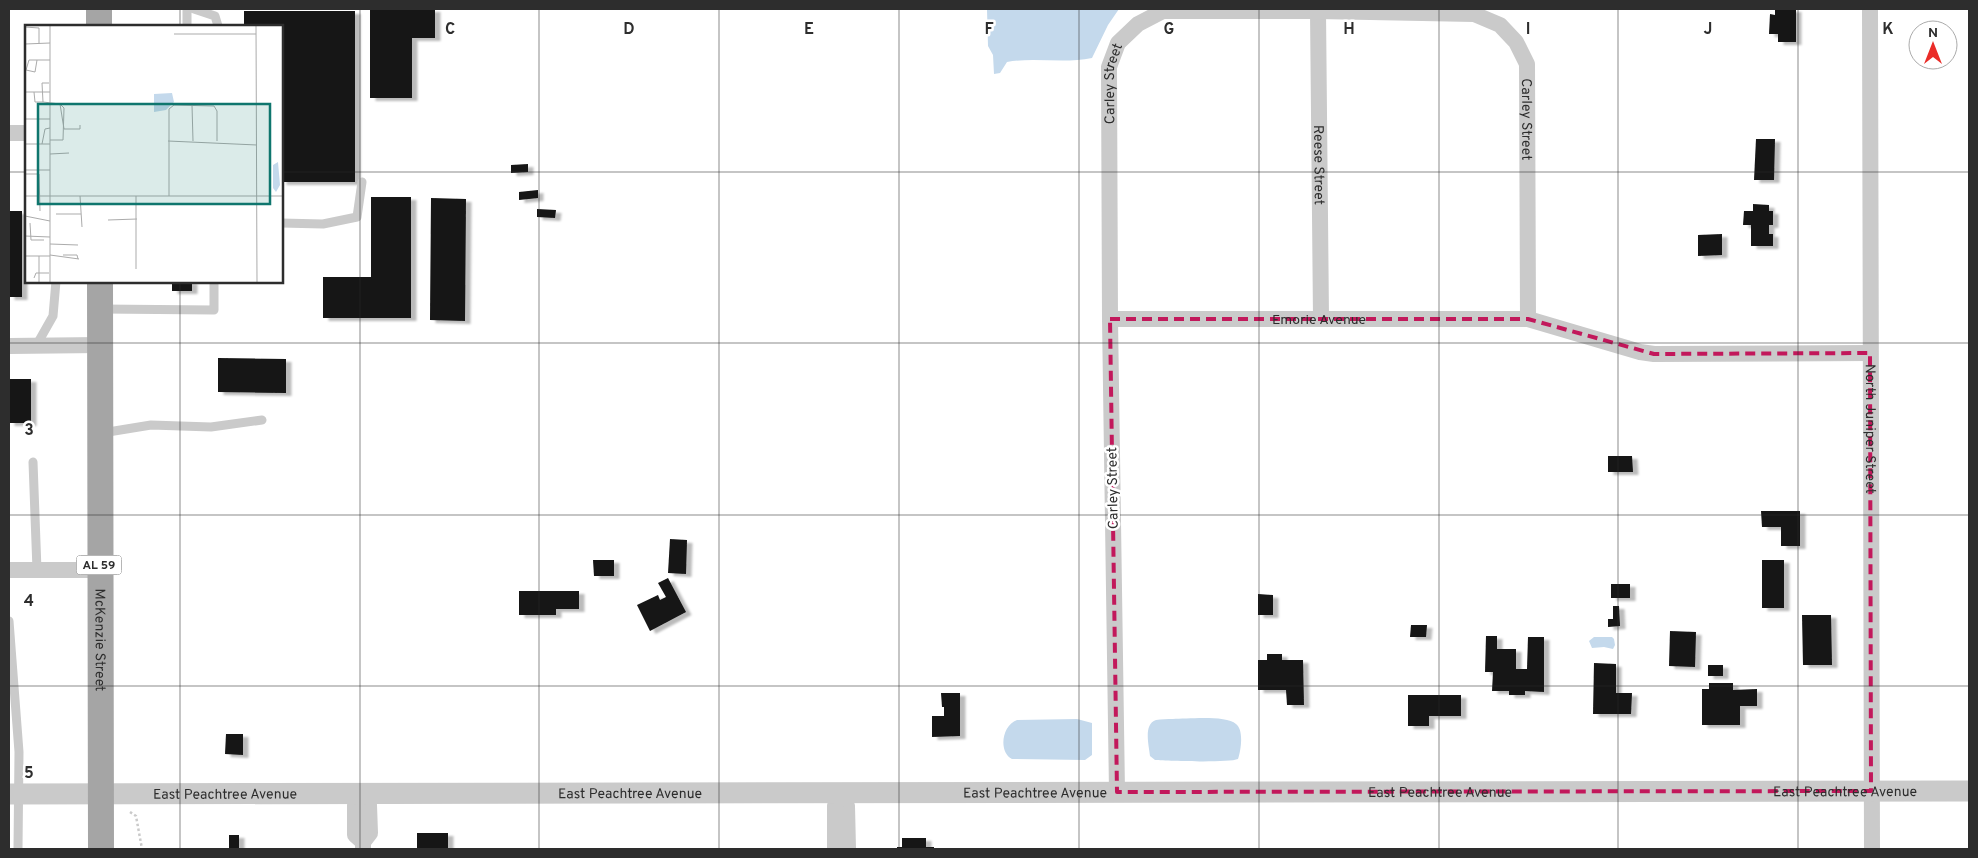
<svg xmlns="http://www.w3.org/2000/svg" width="1978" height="858" viewBox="0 0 1978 858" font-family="Overpass,sans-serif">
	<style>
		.water { fill: #c4d9ec }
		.building { fill: #141414; filter: url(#shadow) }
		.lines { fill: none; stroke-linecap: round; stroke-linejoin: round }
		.path { stroke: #cacaca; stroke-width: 2.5; stroke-dasharray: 2.5 2.5; stroke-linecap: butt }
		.service { stroke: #cacaca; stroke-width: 9 }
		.minor { stroke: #cacaca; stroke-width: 16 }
		.tertiary { stroke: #cacaca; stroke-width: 21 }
		.primary { stroke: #a5a5a5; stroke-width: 26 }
		.marked { fill: none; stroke: #c2185b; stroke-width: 4; stroke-dasharray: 10 6; stroke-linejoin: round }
		.grid { fill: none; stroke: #2d2d2d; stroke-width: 1; stroke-opacity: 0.55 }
		.labels { text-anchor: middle; stroke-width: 5; stroke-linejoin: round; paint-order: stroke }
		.shield { fill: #fff; stroke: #6c6c6c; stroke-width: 1 }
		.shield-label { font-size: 12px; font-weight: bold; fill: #2d2d2d }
		.street-label { font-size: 14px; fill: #2d2d2d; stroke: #fff }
		.inset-road { fill: none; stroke: #ababab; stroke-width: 1 }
		.view { fill: #0f766e; fill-opacity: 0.15; stroke: #0f766e; stroke-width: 2.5 }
		.inset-edge { fill: none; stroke: #2d2d2d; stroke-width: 2.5 }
		.grid-label { font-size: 16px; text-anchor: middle; font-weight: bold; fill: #2d2d2d; stroke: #fff; stroke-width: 5; stroke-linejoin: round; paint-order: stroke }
	</style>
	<defs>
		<filter id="shadow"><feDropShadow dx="5.5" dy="3" stdDeviation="1" flood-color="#0004"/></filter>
	</defs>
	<rect width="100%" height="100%" fill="#fff"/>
	<!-- water -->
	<path class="water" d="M987,9H1119L1108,25L1092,58C1064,64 1035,57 1007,62L1000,73L994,74L993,55L988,46Z
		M1594,637H1612L1614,639L1615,645L1613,649L1604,647L1592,648L1589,641Z
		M1077,719L1092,723V755L1085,760L1012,759C998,752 1002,725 1017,720Z
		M1173,719C1187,719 1226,715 1236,724C1244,730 1241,750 1238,759C1229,763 1168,761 1155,760L1150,756C1149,746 1143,724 1156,720C1161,719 1168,719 1173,719Z"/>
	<!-- building -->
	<path class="building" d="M370,9H435V38H412V98H370Z
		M1775,9H1796V42H1778V34H1769L1770,14L1775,15Z
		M244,11H355V182H281V26H244Z
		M1756,139H1775L1774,180H1754Z
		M528,164V172L511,173V165Z
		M538,190V198L519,200V192Z
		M371,197H411V318H323V277H371Z
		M431,198L466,199L465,321L430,320Z
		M1753,204L1769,205V211H1773V225H1769V234H1773V246H1751V225H1743L1744,211H1753Z
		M537,209L556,210L555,218L537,217Z
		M9,211H22V297H9Z
		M1722,234V255L1698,256V235Z
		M172,281H192V291H172Z
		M218,358L286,359V393L218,392Z
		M9,379H31V423H9Z
		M1608,456H1632L1633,472H1608Z
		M1761,511H1800V546H1781V527H1762Z
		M670,539L687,540L686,574L668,573Z
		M593,560H614V576H594Z
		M1762,560H1784V608H1762Z
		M668,578L686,612L650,631L637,605L658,595L660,600L666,597L658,583Z
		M1611,584H1630V598H1611Z
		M519,591H579V609H556V615H519Z
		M1258,594L1273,595V615H1258Z
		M1613,606H1619L1620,626L1608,627V619H1613Z
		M1802,615H1831L1832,665H1803Z
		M1411,625H1427L1426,637H1410Z
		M1670,631L1696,632L1695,667L1669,666Z
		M1486,636H1497V649H1516V669H1527L1528,637H1544V692L1525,691V695H1509V691H1492L1493,672H1485Z
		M1267,654H1282V660H1303L1304,705H1287L1286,690H1258V660H1267Z
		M1594,663L1616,664V693H1632L1631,714H1593Z
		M1708,665H1723V676H1708Z
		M1709,683H1733V690L1757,689V706H1740V725H1702V689H1709Z
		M941,693H960V736L932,737V716H944V707H942Z
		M1408,695H1461V716H1429V726H1408Z
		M226,734H243V755L225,754Z
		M417,833H448V849H417Z
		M229,835H239V849H229Z
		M902,838H926V847H934V849H897V847H902Z"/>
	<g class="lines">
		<!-- path -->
		<path class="path" d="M130,812L136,816L142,849"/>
		<!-- service -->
		<path class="service" d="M187,9V26
			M194,9L215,16L218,26
			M281,223L323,224L357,217L362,182
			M101,309L214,310V281
			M36,346L53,316L56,281
			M102,433L151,425L211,427L262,420
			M33,462L37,570
			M9,621L19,752L18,849"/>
		<!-- minor -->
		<g class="minor">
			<path id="s1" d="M1870,9L1872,849"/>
			<path id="s2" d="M1318,11L1321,318"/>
			<path d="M9,133H26"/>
			<path id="s3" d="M1110,319H1528L1640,352L1654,354L1870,353"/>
			<path d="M9,346L100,345"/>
			<path d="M9,570H99"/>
			<path d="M840,792L847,806L848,849"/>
			<path id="s4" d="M1117,792L1110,319L1109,67L1118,43L1138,24L1163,11H1318L1474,14L1500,25L1516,42L1527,64L1528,319"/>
			<path d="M363,842L355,835V806L363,794L369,805L370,833L363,842V849"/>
			<path d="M835,849V806L840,792"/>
		</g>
		<!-- tertiary -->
		<path class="tertiary" id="s5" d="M9,794L1969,791"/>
		<!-- primary -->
		<g class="primary">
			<path d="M99,9V26"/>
			<path id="s6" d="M100,281L101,849"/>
		</g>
	</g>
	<!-- marked area -->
	<path class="marked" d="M1110,319H1528L1654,354L1870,353L1871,791L1117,792Z"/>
	<!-- grid -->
	<path class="grid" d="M180,9V26M360,9V849M539,9V849M719,9V849M899,9V849M1079,9V849M1259,9V849M1439,9V849M1618,9V849M1798,9V849M9,172H26M281,172H1969M180,281V849M9,343H1969M9,515H1969M9,686H1969"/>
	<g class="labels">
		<!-- shield labels -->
		<rect class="shield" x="76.5" y="555.5" width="45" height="19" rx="4"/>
		<g class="shield-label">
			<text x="99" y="569">AL 59</text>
		</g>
		<!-- street labels -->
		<g class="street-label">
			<text dy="5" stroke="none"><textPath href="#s4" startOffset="709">Carley Street</textPath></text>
			<text dy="5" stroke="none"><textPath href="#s4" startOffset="1249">Carley Street</textPath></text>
			<text dy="5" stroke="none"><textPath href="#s2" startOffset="154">Reese Street</textPath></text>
			<text dy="5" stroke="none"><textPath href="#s3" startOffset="209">Emorie Avenue</textPath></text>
			<text dy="5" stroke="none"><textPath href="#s1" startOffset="420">North Juniper Street</textPath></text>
			<text transform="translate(1112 488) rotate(-91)" y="5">Carley Street</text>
			<text dy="5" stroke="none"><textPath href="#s6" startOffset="359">McKenzie Street</textPath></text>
			<text dy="5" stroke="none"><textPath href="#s5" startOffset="1836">East Peachtree Avenue</textPath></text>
			<text dy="5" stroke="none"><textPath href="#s5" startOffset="621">East Peachtree Avenue</textPath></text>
			<text dy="5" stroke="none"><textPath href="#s5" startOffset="1026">East Peachtree Avenue</textPath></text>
			<text dy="5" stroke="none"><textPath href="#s5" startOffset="1431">East Peachtree Avenue</textPath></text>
			<text dy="5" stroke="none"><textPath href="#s5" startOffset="216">East Peachtree Avenue</textPath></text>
		</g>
	</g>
	<!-- overview -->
	<g transform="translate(25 25)">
		<rect width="258" height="258" fill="#fff"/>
		<path d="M129,69L147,68L149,77L141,85L129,87ZM253,137L255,160L251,167L248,163V140Z" fill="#c4d9ec"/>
		<path class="inset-road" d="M231,1L232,257M0,2L14,3V19M149,9H231M0,19L25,18M12,35L10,47L1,45L4,35H25M24,58H17L18,77L35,79L39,83L38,115H25M0,67H25M9,67L10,77H18M35,79L39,104H55V100M167,80L168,116M0,94H25M143,116L232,120M0,119H25M17,119L20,104L25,103M25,129L44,128M0,145H25M0,149H14L15,186M0,171H258M55,171L57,202M144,171V84L149,80L189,81L192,86V116M31,189H56M0,191L25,196M83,195L112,194M5,198L6,215H19M0,211L25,212M25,219L53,220M25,230L54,234M38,230H52L53,234M0,231H25M14,231V257M111,244V171M9,253L11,248H24M25,257V1"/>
		<path class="view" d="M13,79H245V179H13Z"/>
		<rect width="258" height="258" class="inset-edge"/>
	</g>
	<g class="grid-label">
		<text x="450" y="34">C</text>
		<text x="629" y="34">D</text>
		<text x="809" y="34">E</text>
		<text x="989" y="34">F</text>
		<text x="1169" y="34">G</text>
		<text x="1349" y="34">H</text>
		<text x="1528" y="34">I</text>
		<text x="1708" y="34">J</text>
		<text x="1888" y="34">K</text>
		<text x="29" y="435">3</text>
		<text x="29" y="606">4</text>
		<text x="29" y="778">5</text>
	</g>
	<!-- border -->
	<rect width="1978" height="858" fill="none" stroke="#2d2d2d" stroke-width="20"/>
	<!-- north arrow -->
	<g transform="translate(1933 45)"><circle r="24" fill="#ffffff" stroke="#ababab"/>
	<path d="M0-4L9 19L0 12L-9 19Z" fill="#ea2c28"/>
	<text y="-8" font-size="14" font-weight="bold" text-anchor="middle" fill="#2d2d2d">N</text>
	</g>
</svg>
